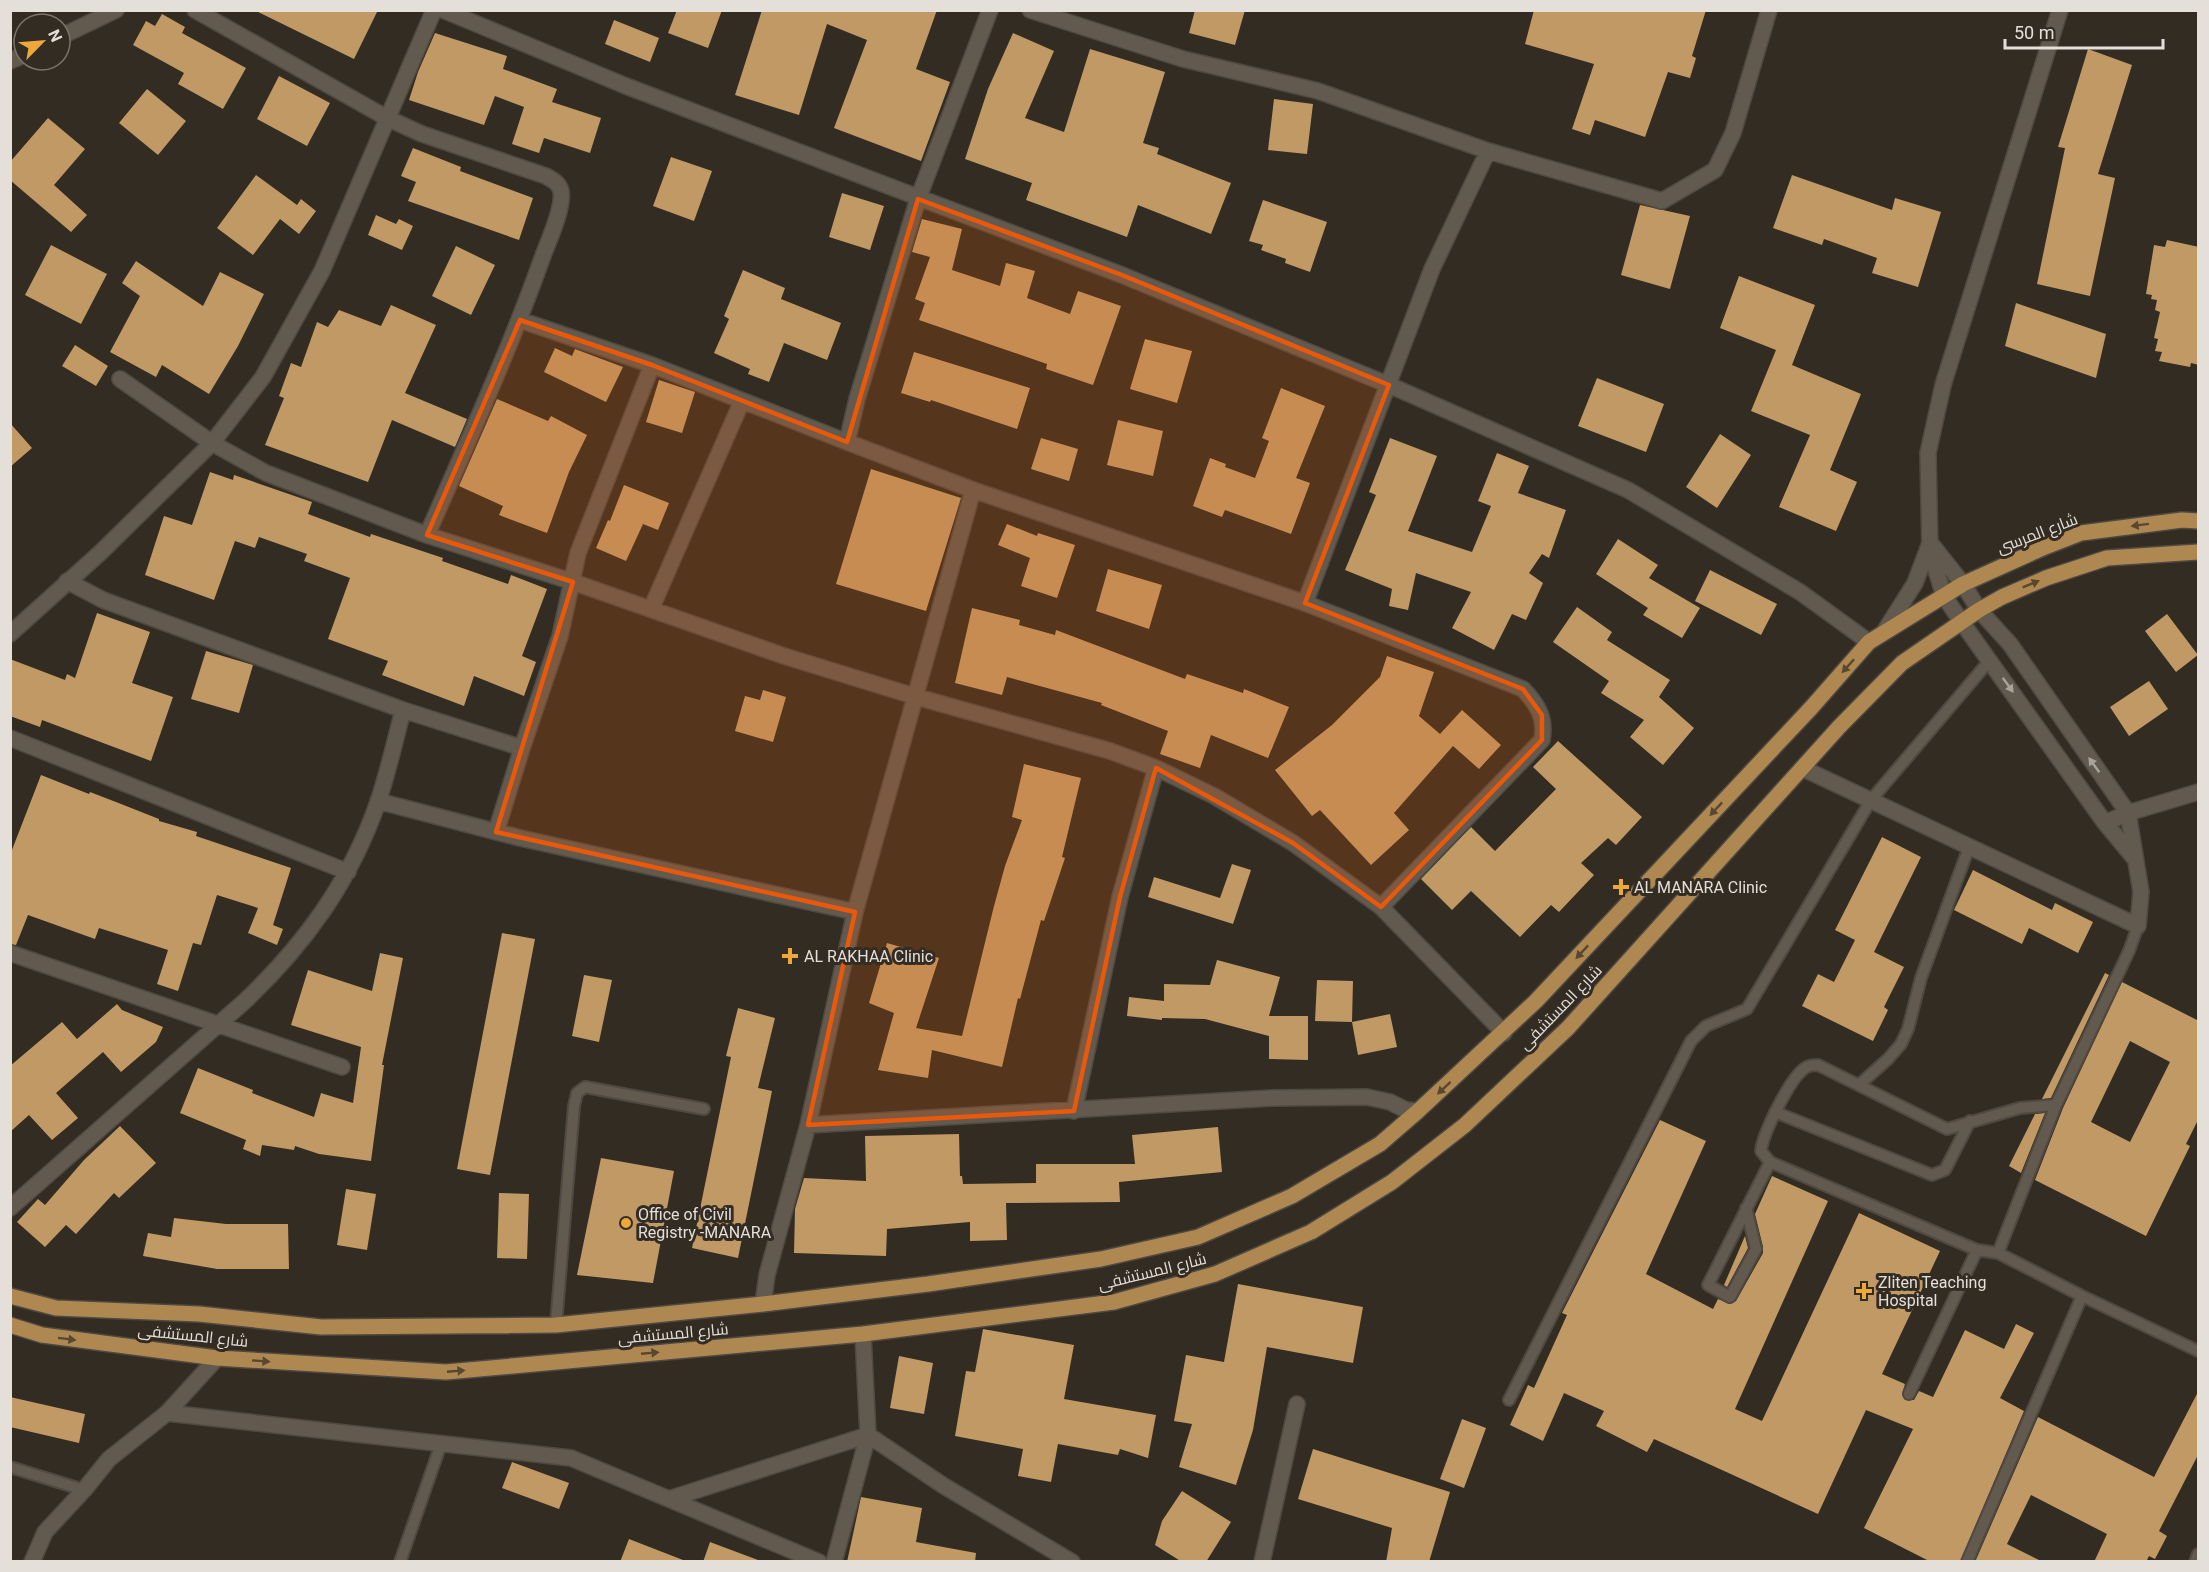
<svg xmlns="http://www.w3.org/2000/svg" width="2209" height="1572" viewBox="0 0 2209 1572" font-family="Roboto,Cairo,sans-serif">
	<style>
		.building { fill: #c09965; fill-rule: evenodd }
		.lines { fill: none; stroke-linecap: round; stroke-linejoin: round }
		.service-casing { stroke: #4f4941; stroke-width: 14 }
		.minor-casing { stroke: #4f4941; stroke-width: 18 }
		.tertiary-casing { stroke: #4f4941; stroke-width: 18 }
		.primary-casing { stroke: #4f4941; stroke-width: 18 }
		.service { stroke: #625a4f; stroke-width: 10 }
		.minor { stroke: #625a4f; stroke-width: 15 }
		.tertiary { stroke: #625a4f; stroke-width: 15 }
		.primary { stroke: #af8851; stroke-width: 15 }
		.oneway { fill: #584830 }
		.oneway2 { fill: #aaa39b }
		.marked { fill: #e8590c; fill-opacity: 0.2; stroke: #e8590c; stroke-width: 4.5; stroke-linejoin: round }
		.poi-dot { fill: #eda83c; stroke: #332c22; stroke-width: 2 }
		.labels { text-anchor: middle; stroke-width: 6; stroke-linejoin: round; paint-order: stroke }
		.street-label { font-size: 16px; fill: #e4dfd9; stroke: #332c22 }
		.poi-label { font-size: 16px; fill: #e4dfd9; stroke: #332c22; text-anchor: start }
	</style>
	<rect width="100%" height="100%" fill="#332c22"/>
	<!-- building -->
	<path class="building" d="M254,10H378L354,59Z
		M677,10H722L708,48L668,33Z
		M762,10H937L916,69L950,82L921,161L834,128L867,40L827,24L799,115L735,95Z
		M1195,10H1245L1235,45L1189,33Z
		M1534,10H1706L1692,56L1696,58L1690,78L1668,72L1645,137L1595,120L1590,135L1572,129L1594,64L1525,44Z
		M162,14L185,27L182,33L246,68L223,109L178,84L184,73L133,45L146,21L155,26Z
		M614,20L659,38L650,62L605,44Z
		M435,33L507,56L503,69L557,89L552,102L601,118L590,153L544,138L539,153L512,144L524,107L495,96L484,125L409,100L418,72Z
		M1013,33L1054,51L1025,118L1064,132L1090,49L1165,72L1143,143L1159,148L1157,154L1231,183L1211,234L1138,205L1127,237L1026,200L1032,183L965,159L988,89Z
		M2088,49L2132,65L2098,174L2115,178L2090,296L2037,284L2065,148L2058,147Z
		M279,76L330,103L307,146L257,119Z
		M147,89L186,121L158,155L119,123Z
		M1274,99L1313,104L1307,154L1268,150Z
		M48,118L85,149L54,185L87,215L71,232L10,180V162Z
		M413,148L461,167L460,171L533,198L519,240L408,201L416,182L401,176Z
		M671,157L712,171L694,221L653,206Z
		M256,175L297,205L301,199L316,211L299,234L280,219L253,255L217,228Z
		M1792,175L1892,210L1895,198L1941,212L1918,287L1872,273L1877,258L1824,239L1822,245L1773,228Z
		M842,193L884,206L870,250L829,237Z
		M1263,200L1327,222L1310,272L1285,263L1286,259L1261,250L1263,245L1249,241Z
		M1640,205L1690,216L1670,289L1621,275Z
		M376,215L396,224L399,219L413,226L402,250L368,235Z
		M922,219L962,229L952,270L1000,286L1006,263L1035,271L1027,298L1070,314L1078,291L1121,306L1093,385L1046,369L1047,364L919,320L925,303L915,299L930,257L912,252Z
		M2167,240L2199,247V365L2191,363L2190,367L2159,361L2162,352L2155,351L2158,339L2154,338L2160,312L2155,310L2157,300L2151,299L2152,295L2146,294L2154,245L2165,247Z
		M51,245L107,274L81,324L25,295Z
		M456,246L495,265L471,315L432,296Z
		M136,261L203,306L220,272L264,294L238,346L209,394L162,365L156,377L110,352L140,296L122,283Z
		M743,270L785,288L781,299L841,323L827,360L784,343L769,382L748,374L750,369L714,353L729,319L724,316Z
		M1739,276L1815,305L1792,365L1861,394L1830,470L1857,482L1836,531L1779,507L1810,435L1751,411L1776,350L1720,328Z
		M2016,303L2106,334L2096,378L2005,346Z
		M391,305L436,325L405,393L467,419L455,447L392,420L368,482L265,445L284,398L279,396L291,363L301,367L317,322L328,327L339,310L381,326Z
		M1145,339L1192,351L1177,403L1130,389Z
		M75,345L108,366L96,386L62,366Z
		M555,348L572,356L575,349L623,367L606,402L544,372Z
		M914,352L1030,388L1017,429L931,400L930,402L901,393Z
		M1597,378L1664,404L1646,452L1578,426Z
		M659,380L695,392L682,433L646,422Z
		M1281,388L1325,406L1296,478L1310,483L1291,534L1225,510L1222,517L1193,506L1210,458L1226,464L1225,467L1255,478L1269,441L1262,438Z
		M497,399L548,421L551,416L587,435L569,472L547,533L499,515L503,506L459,486Z
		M1118,420L1163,431L1153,476L1107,465Z
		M10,423L32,448L10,467Z
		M1720,434L1751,455L1717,508L1686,487Z
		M1041,438L1078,449L1069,481L1031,469Z
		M1390,438L1437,456L1408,531L1472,552L1491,506L1478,501L1497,453L1529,466L1518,493L1566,510L1549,558L1542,554L1529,573L1543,583L1526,620L1512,614L1494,650L1452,628L1471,592L1416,573L1408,610L1389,606L1392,589L1345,570L1376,495L1369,492Z
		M871,469L961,498L926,611L836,584Z
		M210,472L233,480L234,475L312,502L308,514L370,537L371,534L443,558L442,561L508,584L511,575L547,589L522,656L536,662L524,696L474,676L464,706L382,675L388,661L328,639L350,578L304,561L307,554L259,537L255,548L235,541L214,600L145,575L164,516L192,525Z
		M624,485L669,503L658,530L643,524L626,561L596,548L608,520L610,521Z
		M1007,524L1037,536L1038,533L1075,545L1057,598L1021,586L1030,558L998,545Z
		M1618,539L1658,565L1649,578L1700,608L1682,638L1643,615L1648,608L1596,574Z
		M1108,569L1162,585L1149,629L1096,611Z
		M1710,570L1777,604L1761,635L1695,601Z
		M1577,607L1612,632L1607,640L1670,680L1659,697L1694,728L1663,765L1630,737L1644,720L1601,693L1609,681L1553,642Z
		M972,608L1020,620L1019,625L1055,635L1056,630L1185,679L1187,674L1243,693L1244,689L1289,707L1268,758L1211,735L1200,768L1160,754L1168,731L1101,705L1102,703L1007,677L1002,695L955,683Z
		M97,613L150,632L132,683L173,697L151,761L42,720L40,727L10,716V659L65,680L67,674L75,678Z
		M2167,614L2198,655L2176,672L2145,631Z
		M206,651L253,665L239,713L191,699Z
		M1387,656L1434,672L1419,716L1440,734L1462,710L1501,745L1479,769L1453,746L1394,813L1409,830L1371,865L1320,810L1312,816L1275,770L1332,725L1380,677Z
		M2149,681L2168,709L2129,736L2110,707Z
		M763,690L786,697L773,742L735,731L745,696L760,700Z
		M1558,741L1642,817L1616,845L1608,838L1581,863L1594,875L1559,912L1551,905L1520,937L1471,891L1452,910L1421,879L1471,827L1495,851L1556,789L1533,767Z
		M1024,764L1081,778L1062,857L1065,858L1044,921L1041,920L1020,999L1018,998L1002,1067L932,1050L928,1078L878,1070L894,1013L869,1003L887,943L939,958L916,1028L962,1036L994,906L1005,866L1022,820L1012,817Z
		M41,775L89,794L90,792L116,802L159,819V821L197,832L196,836L291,868L273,925L283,929L277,945L248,933L258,908L217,895L201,945L193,943L178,991L157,984L168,950L99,928L95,939L28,915L16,945L10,944V855Z
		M1882,837L1921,857L1874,952L1904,967L1884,1007L1888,1010L1873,1041L1802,1006L1818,974L1834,982L1855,940L1835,930Z
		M1232,864L1251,870L1233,924L1148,897L1154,877L1220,898Z
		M1973,870L2052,910L2055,903L2093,922L2078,953L2029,928L2022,944L1954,910Z
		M502,933L535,939L490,1175L457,1169Z
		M380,953L403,958L382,1065H384L371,1161L319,1154L295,1146L294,1150L262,1145L260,1156L243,1149L246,1140L180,1113L198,1068L253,1090L252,1093L314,1117L321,1093L353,1103L361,1047L291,1025L308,970L372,991Z
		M1217,960L1280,977L1269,1016H1308V1060L1269,1059V1036L1205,1019L1162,1018V1020L1127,1016L1129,997L1164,1001V984L1210,985Z
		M2105,973L2109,975L2051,1098L2042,1099Z
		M584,975L612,980L599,1042L572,1036Z
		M1317,980L1353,981L1352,1022L1315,1021Z
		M2122,982L2199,1021V1118L2186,1144L2190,1146L2146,1236L2035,1180L2063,1108ZM2130,1041L2170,1062L2130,1142L2091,1122Z
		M117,1004L122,1010L163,1027L156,1042L121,1072L103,1052L56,1093L78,1118L52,1140L29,1115L10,1132V1066L62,1022L77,1039Z
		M738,1008L775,1018L758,1088L772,1091L738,1258L692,1248L731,1057L726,1056Z
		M1390,1014L1397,1047L1358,1055L1352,1022Z
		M2045,1113L2021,1173L2009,1166L2035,1114Z
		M1660,1120L1706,1141L1646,1274L1713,1309L1718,1299L1730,1304L1736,1301L1763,1253V1247L1755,1214L1772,1176L1828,1201L1735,1409L1762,1421L1859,1213L1940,1251L1882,1374L1905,1384L1902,1394L1905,1400H1914L1919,1391L1933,1397L1965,1330L2004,1349L2016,1324L2034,1333L2000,1398L2024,1411L1960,1562H1931L1864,1528L1913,1429L1866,1410L1818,1514L1654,1439L1647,1452L1596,1426L1604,1411L1564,1393L1543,1441L1510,1425L1528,1385L1534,1388L1567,1315L1562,1313Z
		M120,1126L156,1163L119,1198L114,1193L76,1234L66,1225L45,1247L17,1222L38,1199L45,1205L84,1160Z
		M1218,1127L1222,1172L1119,1182L1120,1202L1006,1203L1007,1240L970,1241V1222L887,1229L886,1256L794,1253L795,1209L804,1178L866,1181L865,1136L959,1134L960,1176H962L963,1184L1036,1183V1164H1135L1132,1135Z
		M601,1158L674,1171L653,1283L577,1275Z
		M346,1189L376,1194L367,1250L337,1245Z
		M499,1193L529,1194L527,1259L497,1258Z
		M174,1218L226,1224H288L289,1269H217L143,1256L148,1233L171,1237Z
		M1745,1236L1748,1248L1727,1287L1724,1285Z
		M1238,1284L1363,1307L1353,1363L1267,1347L1253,1430L1236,1485L1179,1467L1192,1424L1174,1421L1186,1355L1224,1362Z
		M983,1329L1074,1345L1064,1399L1156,1415L1148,1458L1120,1449L1118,1455L1058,1444L1051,1482L1018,1476L1023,1449L955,1436L966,1371L975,1372Z
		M899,1356L933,1363L924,1414L890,1408Z
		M2199,1390V1453L2159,1531L2167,1536L2155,1559L2149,1556L2146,1562H2094L2107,1534L2031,1495L2007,1544L2043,1562H1975L2038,1417L2154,1477Z
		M10,1397L85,1414L79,1443L10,1427Z
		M1462,1419L1486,1428L1464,1488L1440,1479Z
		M1313,1449L1450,1492L1429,1562H1386L1392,1528L1298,1499Z
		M512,1462L569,1483L559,1509L502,1488Z
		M1182,1491L1231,1522L1206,1562H1182L1155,1545L1162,1521Z
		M861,1497L922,1508L916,1542L976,1553L975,1562H847Z
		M629,1539L683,1560V1562H620Z
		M710,1542L758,1560V1562H703Z"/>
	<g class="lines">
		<defs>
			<path id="service" d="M1859,1085L1888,1059L1901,1044L1908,1029L1921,978L1969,847
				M2056,1105L2020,1108L1947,1129L1818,1065C1813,1065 1809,1065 1805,1068C1790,1078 1763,1133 1761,1151L1770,1162L1977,1250L1998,1253L2082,1296L2198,1351
				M1775,1112L1932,1175L1945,1170L1970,1121
				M1746,1208L1756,1249L1730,1297L1708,1285L1770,1162
				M1998,1253L2056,1105L2129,951L2138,926
				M556,1325L574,1106L577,1093L585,1087L704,1109
				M1909,1394L1977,1250
				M1509,1400L1691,1041L1706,1026L1747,1009L1871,800L1990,660
				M10,1467L84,1490
				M400,1562L441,1444
				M1967,1562L2082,1296
				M2195,1562L2198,1554"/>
			<path id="minor" d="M195,10L387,118L422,134L546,176C553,180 559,183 561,191C564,206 550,238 544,253C510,349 468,441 427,535
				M443,10L626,86L1122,275L1389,385L1628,490L1800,592L1869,642
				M1030,10L1183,59L1318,91L1488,151L1662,201L1715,170L1733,133L1769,10
				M60,37L116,10
				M10,61L24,55
				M520,320L652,365L847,442L973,490L1305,603L1523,689C1538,705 1546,718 1542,740L1381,907
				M120,379L212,443L266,473L427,535L573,582L784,656L917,697L1110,751L1156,768L1214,796L1293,843L1381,907L1504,1033
				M847,442L857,399L918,199L990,10
				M67,581L103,600L403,710L522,748
				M1305,603L1432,269L1488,151
				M651,609L742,401
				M1961,621L2105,823L2135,859
				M10,738L348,872
				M1802,768L2138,926L2141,892L2128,813L2010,644L1979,610
				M378,801L520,838L855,912
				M2105,823L2128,813L2198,792
				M496,832L522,748L560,636L578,553L652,365
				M10,953L342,1067
				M1074,1111L1120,897L1156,768
				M808,1125L1273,1098L1367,1097L1390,1102L1406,1110L1418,1111
				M10,1208L245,1001C305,944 350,882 378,802C388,772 395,741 403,710
				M763,1304L767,1275L808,1125L855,912L973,490
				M167,1413L571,1458L819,1562
				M669,1499L868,1435L944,1486L1072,1562
				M32,1562L45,1532L84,1490L109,1459L167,1413L217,1358
				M834,1562L868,1435L863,1334
				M1262,1562L1297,1404"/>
			<path id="tertiary" d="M1932,545L1963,584L1979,610
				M1961,621L1944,596L1930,551L1928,453L1943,385L2060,10
				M1884,632L1915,583L1930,543
				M10,634L100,553L212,443L263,377L322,271L434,10"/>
			<path id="primary" d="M10,1296L56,1308L199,1314L321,1327L556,1325L763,1304L928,1284L1101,1259L1198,1237L1292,1196L1380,1144L1418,1111L1536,1001L1811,708L1869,642L1963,584L2045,547L2081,533L2182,520L2198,521
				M10,1325L42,1335L217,1358L446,1372L863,1334L1114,1302L1215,1274L1311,1232L1392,1182L1465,1125L1568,1028L1839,727L1902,663L1979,610L2002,597L2046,578L2107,558L2198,552"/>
		</defs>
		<!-- service casing -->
		<use href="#service" class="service-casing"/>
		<!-- minor casing -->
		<use href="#minor" class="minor-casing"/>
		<!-- tertiary casing -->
		<use href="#tertiary" class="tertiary-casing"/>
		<!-- primary casing -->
		<use href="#primary" class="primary-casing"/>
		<!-- service -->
		<use href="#service" class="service"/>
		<!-- minor -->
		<use href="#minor" class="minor"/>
		<!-- tertiary -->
		<use href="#tertiary" class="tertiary"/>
		<!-- primary -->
		<use href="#primary" class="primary"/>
	</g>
	<!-- one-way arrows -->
	<defs><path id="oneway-solid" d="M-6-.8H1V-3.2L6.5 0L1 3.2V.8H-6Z" transform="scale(1.5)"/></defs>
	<g class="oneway">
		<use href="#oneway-solid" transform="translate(2140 525) rotate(173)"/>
		<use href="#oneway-solid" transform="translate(2031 584) rotate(-22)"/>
		<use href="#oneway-solid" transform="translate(1848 666) rotate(132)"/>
		<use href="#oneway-solid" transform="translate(1716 809) rotate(133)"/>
		<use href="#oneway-solid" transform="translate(1582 952) rotate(133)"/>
		<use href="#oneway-solid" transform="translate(1444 1088) rotate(137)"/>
		<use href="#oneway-solid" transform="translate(67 1339) rotate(7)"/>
		<use href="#oneway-solid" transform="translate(650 1353) rotate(-5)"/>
		<use href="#oneway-solid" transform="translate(261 1361) rotate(4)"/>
		<use href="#oneway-solid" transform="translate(456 1371) rotate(-5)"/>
	</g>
	<g class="oneway2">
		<use href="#oneway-solid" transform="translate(2008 685) rotate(54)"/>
		<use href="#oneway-solid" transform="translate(2094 765) rotate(-126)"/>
	</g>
	<!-- marked area -->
	<path class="marked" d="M918,199L1122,275L1389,385L1305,603L1523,689L1542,715V740L1381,907L1293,843L1156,768L1120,897L1074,1111L808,1125L855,912L496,832L573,582L427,535L520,320L652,365L847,442Z"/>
	<!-- markers -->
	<g class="poi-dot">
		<path d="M1618 878h6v6h6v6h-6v6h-6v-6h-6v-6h6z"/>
		<path d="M787 947h6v6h6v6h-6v6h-6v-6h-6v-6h6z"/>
		<circle cx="626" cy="1223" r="6"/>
		<path d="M1861 1282h6v6h6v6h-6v6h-6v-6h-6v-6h6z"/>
	</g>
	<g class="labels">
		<!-- street labels -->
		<g class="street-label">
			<text transform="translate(2037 533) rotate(-21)" y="6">شارع المرسى</text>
			<text transform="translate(1560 1007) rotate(-46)" y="6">شارع المستشفى</text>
			<text transform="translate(1152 1271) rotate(-14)" y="6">شارع المستشفى</text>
			<text transform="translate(673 1333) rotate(-5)" y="6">شارع المستشفى</text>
			<text transform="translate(193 1335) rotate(6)" y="6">شارع المستشفى</text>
		</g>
		<!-- poi labels -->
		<g class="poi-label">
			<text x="1634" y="893">AL MANARA Clinic</text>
			<text x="804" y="962">AL RAKHAA Clinic</text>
			<text x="638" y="1220">Office of Civil<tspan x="638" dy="18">Registry -MANARA</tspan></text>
			<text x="1878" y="1288">Zliten Teaching<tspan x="1878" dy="18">Hospital</tspan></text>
		</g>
	</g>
	<!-- border -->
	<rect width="2209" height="1572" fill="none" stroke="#e4dfd9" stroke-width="24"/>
	<!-- north arrow -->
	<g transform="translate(42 42) rotate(65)"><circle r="28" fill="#332c22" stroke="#7a746b" stroke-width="1.5"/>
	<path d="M0-4.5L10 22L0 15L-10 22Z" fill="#eda83c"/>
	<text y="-9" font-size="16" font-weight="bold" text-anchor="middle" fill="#e4dfd9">N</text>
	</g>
	<!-- scale -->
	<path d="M2005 39v9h158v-9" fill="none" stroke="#e4dfd9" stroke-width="3"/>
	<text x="2014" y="39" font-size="18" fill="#e4dfd9" stroke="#332c22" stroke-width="4.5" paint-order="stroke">50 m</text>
</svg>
